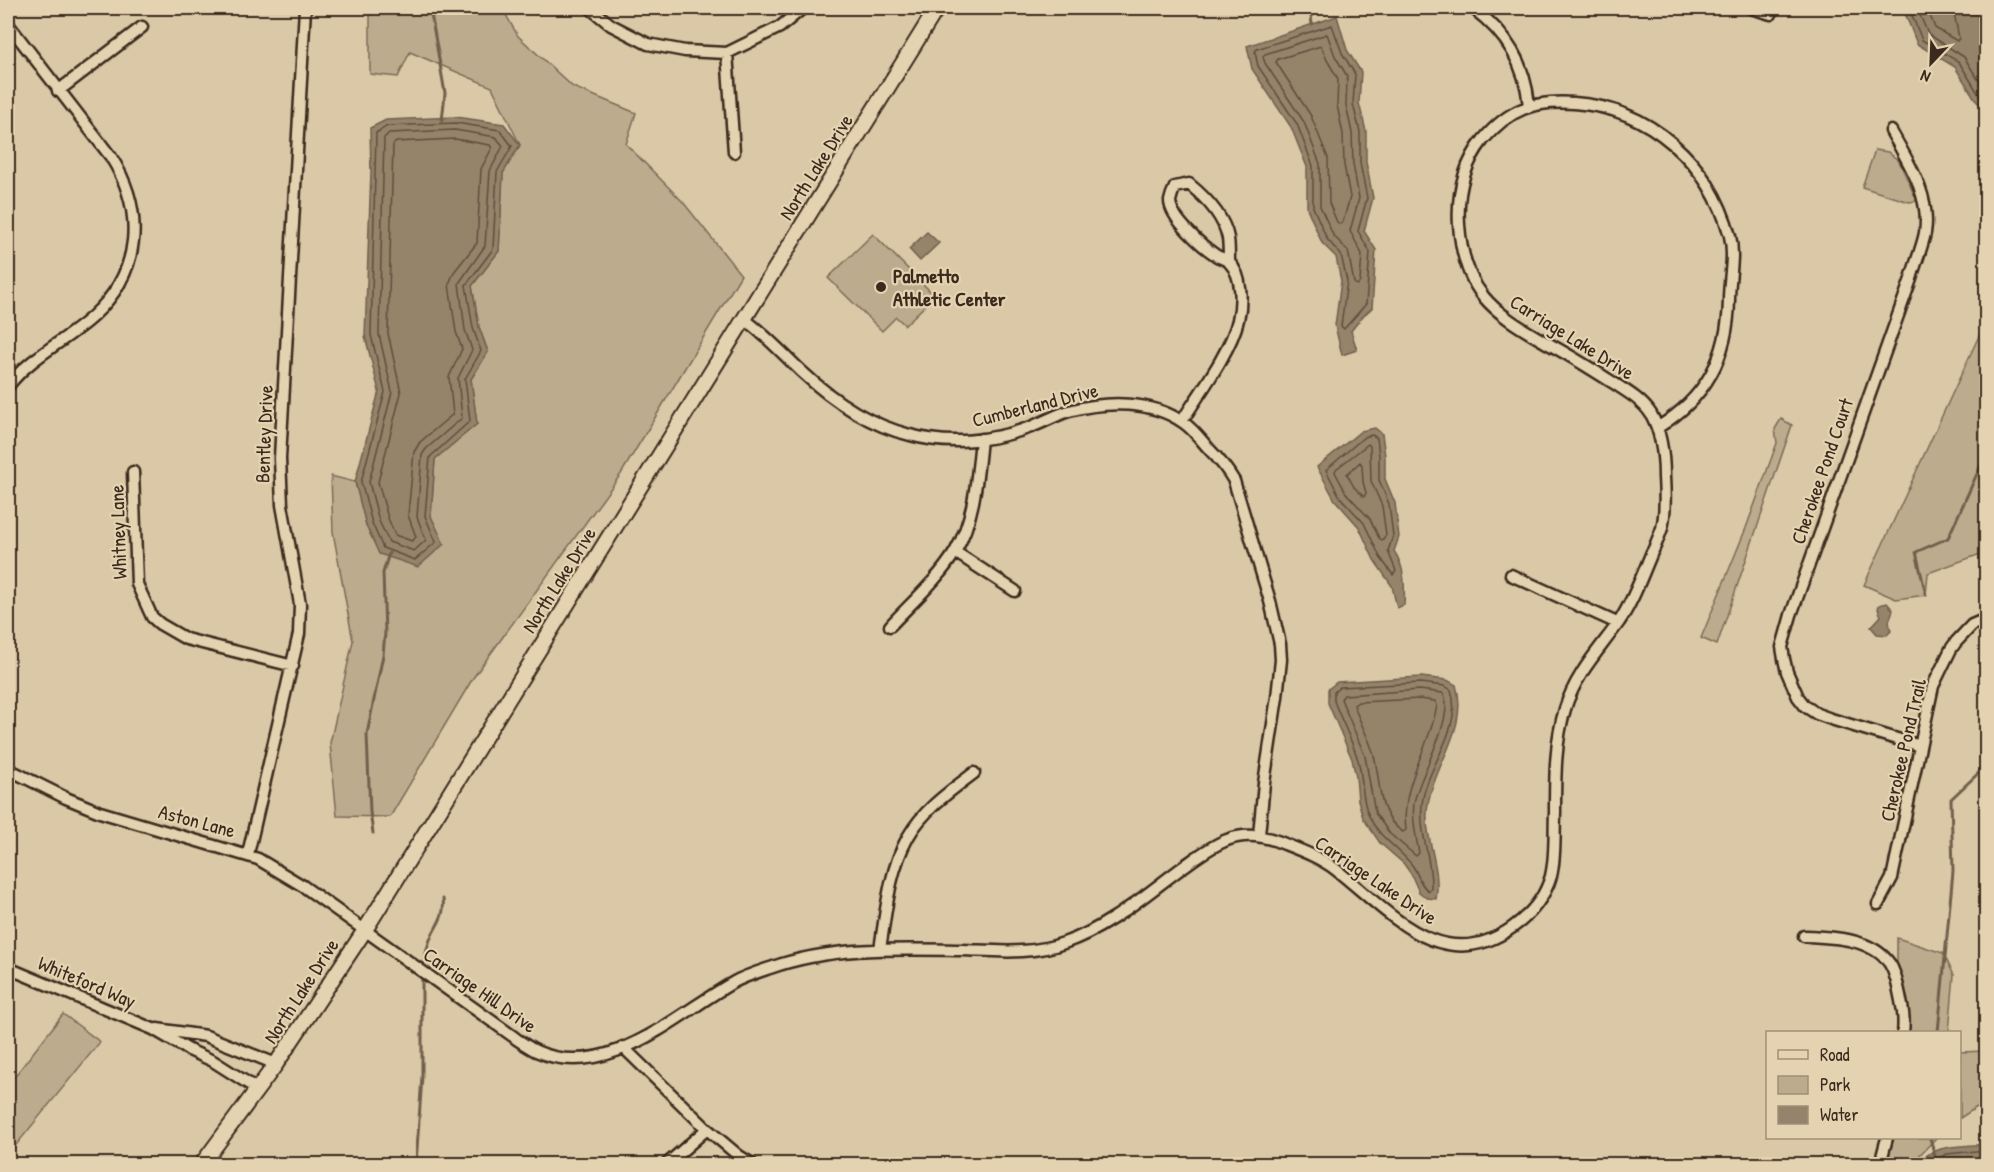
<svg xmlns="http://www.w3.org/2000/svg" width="1994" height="1172" viewBox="0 0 1994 1172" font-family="'Patrick Hand',sans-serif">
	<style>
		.green { fill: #bdab8e; stroke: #7c6a56; stroke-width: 1.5 }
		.water { fill: #95836b; stroke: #715f4c; stroke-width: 1.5 }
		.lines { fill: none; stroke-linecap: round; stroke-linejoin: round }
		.shore { stroke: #5f4e3d; stroke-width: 1.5 }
		.stream { stroke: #715f4c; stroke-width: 3 }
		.minor-casing { stroke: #3b2a1e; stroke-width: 15 }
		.secondary-casing { stroke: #3b2a1e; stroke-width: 18 }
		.minor { stroke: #e5d2b0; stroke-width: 10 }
		.secondary { stroke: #e5d2b0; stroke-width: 14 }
		.poi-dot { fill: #3b2a1e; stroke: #e5d2b0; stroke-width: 2 }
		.labels { text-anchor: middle; stroke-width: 4.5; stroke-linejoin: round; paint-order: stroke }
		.street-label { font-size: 20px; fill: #3b2a1e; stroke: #e5d2b0 }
		.poi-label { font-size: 20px; font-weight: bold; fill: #3b2a1e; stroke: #e5d2b0; text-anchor: start }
	</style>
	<rect width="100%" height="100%" fill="#dbc8a7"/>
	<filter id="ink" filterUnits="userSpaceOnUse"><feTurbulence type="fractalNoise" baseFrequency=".0167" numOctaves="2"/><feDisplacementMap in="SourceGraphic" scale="12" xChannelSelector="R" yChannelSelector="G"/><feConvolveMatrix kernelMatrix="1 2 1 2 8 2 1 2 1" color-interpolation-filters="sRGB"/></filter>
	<g filter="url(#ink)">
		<!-- green -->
		<path class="green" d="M370,8H502L518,36L573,87L636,113L626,144L683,202L741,275L621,474L473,678L390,817L337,816L330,743L353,641L333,532L331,476L355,482L366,525L431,516L435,459L477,424L471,379L488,352L479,327L472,286L499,251L503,173L520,145L492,87L410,52L398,77L370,74Z
			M1875,150L1888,152L1899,161L1917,201L1909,202L1862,187Z
			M873,234L935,296L905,325L896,317L882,331L828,278Z
			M1984,325L1986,326V422L1985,424L1986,427V552L1928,573L1926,595L1896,599L1864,585Z
			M1781,419L1792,425L1717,645L1701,638L1746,528L1777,443L1775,429Z
			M1897,938L1943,953L1954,975L1949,1032H1897Z
			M63,1014L100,1042L8,1155V1085Z
			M1986,1051V1081L1980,1105L1960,1118V1052Z
			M1886,1138H1936L1911,1164H1878Z"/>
		<!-- water -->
		<path class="water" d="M1903,8H1975L1986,50V108L1977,102L1955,67L1917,44Z
			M1337,16L1347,50L1361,72L1359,103L1366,131V162L1373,198L1364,231L1376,250L1372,308L1362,317L1351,331L1357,350L1342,355L1335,326L1341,281L1336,257L1322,243L1307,208V167L1291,127L1252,69L1247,46Z
			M456,117L504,124L520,145L503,173L499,251L472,286L479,327L488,352L471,379L477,424L435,459L431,516L444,544L418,567L379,554L366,525L355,482L379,391L365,336L371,172L370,128L386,120Z
			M927,232L939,243L920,261L909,249Z
			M1375,428L1382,434L1385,456V479L1395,503L1399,537L1394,551C1405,567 1405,586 1404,605L1397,608L1392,586L1374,560L1359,527L1335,500L1317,467L1361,431Z
			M1887,603L1893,610L1889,622L1891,631L1887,635L1877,634L1871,627L1881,616L1878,609L1879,605Z
			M1421,677L1447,680L1456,685C1469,728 1435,763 1428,804C1422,835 1442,865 1436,899L1427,898L1419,892L1411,874L1404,864L1380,843L1363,818L1358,800L1356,777L1352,759L1328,703V689L1337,682Z
			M1986,1144V1164H1919C1931,1143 1966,1147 1986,1144Z"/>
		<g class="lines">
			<!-- shore -->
			<path class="shore" d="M1909,8L1922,40L1959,62L1981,98L1986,101
				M1917,8L1928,34L1964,57L1986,92
				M1927,8L1935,28L1957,41L1959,38L1953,8
				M1332,25L1342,53L1355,74L1353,104L1360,132V163L1367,198L1358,231L1370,252L1366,304L1344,329L1341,326L1347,281L1341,255L1327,239L1313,207V166L1297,124L1258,66L1255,52L1257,49Z
				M1327,34L1335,56L1347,76L1346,105L1352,133L1353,164L1359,198L1350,231L1362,254L1360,282L1357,285L1354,283L1348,251L1333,235L1320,206V164L1304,122L1265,63L1263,57L1265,54Z
				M1321,46L1327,60L1338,79L1337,105L1343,134L1344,165L1350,197L1343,222L1340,224L1337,222L1329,203L1328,158L1311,116L1276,62L1278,59Z
				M456,123L500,130L512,146L497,172L493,249L466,285L473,328L481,351L465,379L470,421L430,457L425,516L436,542L415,560L383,548L372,523L361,482L385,392L371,335L376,133L387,126Z
				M455,130L496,137L503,146L490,171L485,246L459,283L465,330L472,350L458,378L462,418L426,449L422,455L417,517L426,540L414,551L389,542L379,521L369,482L392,392L379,334L384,138L389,133Z
				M455,139L490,145L492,148L481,169L477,243L454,272L449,284L456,332L462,349L449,377L453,414L420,442L414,452L408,515L416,537L412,541L395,535L388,518L378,482L401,393L388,333L393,145L396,142Z
				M1372,435L1377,438L1379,456V480L1389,504L1393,536L1388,551L1396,571L1393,575L1380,557L1364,523L1340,497L1326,470L1364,437Z
				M1368,444L1370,446L1371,481L1382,506L1386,535L1382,540L1379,538L1370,519L1346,493L1335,472L1336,469Z
				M1360,462L1362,465L1363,482L1366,493L1364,497L1354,487L1347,474Z
				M1420,683L1445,686L1451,690C1464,730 1425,767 1422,805C1419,833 1432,860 1431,888L1429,891C1420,887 1418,872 1412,865C1398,847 1378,837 1369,816C1360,798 1364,776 1357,757C1351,738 1341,720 1334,701V692L1340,687Z
				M1420,690L1443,693C1457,715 1418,777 1414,803C1412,819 1416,837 1419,853L1416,856L1390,834L1375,813L1365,756L1341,699L1344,695Z
				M1420,699L1435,701L1437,705C1430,748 1400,785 1406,830L1403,832C1375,814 1382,780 1373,752C1368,736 1359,721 1354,705L1358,702Z
				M1926,1164L1947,1154L1986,1150"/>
			<!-- stream -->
			<path class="stream" d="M430,8L445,93L442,121
				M1310,8L1312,24
				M1926,595L1916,552L1948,538L1986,454
				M373,833L370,812L367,734L383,655L385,633L383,573L389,553
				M423,968C425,957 427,945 432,935C439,921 445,915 443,899
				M1938,1032L1953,871L1951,799L1986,766
				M1930,1138L1935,1156
				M416,1164L422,1076V975"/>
			<defs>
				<path id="minor" d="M590,8L611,25L648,44L685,51L727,53L780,27L803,8
					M1751,8L1771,14
					M1474,9C1507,34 1525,64 1529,105
					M8,24L111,157C145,211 142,271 93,316C66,341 31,356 8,386
					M727,53L734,152
					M58,91L142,27
					M1891,131C1908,162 1931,196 1925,233C1922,248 1915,264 1911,279L1791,615L1782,647L1784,659L1787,672L1798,697L1805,706L1817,714L1831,719L1920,746
					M744,319C765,334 782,353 801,371C832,400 869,425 910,435C950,446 993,441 1031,427C1044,422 1056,415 1069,411C1106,401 1152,400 1184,423C1194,430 1201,440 1209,449C1219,459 1227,469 1234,481L1270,601L1280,644L1281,660L1277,697L1264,783L1259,835
					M1182,421C1199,394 1231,351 1238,320C1242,303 1243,276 1229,262C1226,259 1221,258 1217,256C1203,247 1170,218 1170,201C1171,196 1173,191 1175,187L1189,184C1205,197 1224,217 1228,238C1229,245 1229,254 1229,262
					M133,472L137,584L152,617L160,624L186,639L293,666
					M955,552L1015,591
					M1511,575L1617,623
					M890,626C911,603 938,580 955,552C975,518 977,477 981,439
					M8,769L66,798L100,812L258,859L303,886L514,1037C517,1040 532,1049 536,1051C607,1083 678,1013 734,982C745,976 758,972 770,968C832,946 898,949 962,950C996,951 1031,955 1064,943C1108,928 1146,894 1183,867C1197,857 1211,846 1227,840C1244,833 1260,835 1277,841C1297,849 1318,856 1335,869C1387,909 1441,979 1513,927C1530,915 1545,897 1551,876C1556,855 1554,833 1555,812C1555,778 1555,741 1565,709C1575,675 1599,650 1619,622C1633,601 1642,576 1652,552C1654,550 1661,531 1662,528C1666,512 1665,493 1664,477C1664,457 1661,432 1651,414C1642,400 1626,391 1612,382C1590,368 1568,354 1545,342C1491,311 1464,291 1459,225C1457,194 1464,164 1483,140C1509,109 1534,100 1574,103C1650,108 1710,163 1730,236C1735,257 1729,278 1729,300C1728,357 1706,398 1657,428
					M248,854L299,634L300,604L282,505L280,458L305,8
					M1878,904L1892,878L1933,686L1951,649L1956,642L1972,625L1986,619
					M1804,936C1833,937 1872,938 1890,964C1895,972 1897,982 1899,991C1902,1005 1905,1018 1903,1032
					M880,949C886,912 889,871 908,837C923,810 950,791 974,773
					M8,968L153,1029L189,1050L213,1061L257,1089
					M157,1029L206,1036L276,1064
					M623,1047L707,1129L739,1156L752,1164
					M667,1164L707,1129
					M1880,1164L1887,1138"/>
				<path id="secondary" d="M202,1164L276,1064L365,930L937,8"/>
			</defs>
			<!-- minor casing -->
			<use href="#minor" class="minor-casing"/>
			<!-- secondary casing -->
			<use href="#secondary" class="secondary-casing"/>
			<!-- minor -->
			<use href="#minor" class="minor"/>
			<!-- secondary -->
			<use href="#secondary" class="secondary"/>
		</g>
	</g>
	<!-- markers -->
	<circle class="poi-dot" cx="881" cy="287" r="6"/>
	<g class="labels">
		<!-- street labels -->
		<g class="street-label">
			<text transform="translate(816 167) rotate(-58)" y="7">North Lake Drive</text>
			<text transform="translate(1572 337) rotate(32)" y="7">Carriage Lake Drive</text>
			<text transform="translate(1035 405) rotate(-14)" y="7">Cumberland Drive</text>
			<text transform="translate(264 434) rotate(-88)" y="7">Bentley Drive</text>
			<text transform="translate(1822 471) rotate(-71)" y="7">Cherokee Pond Court</text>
			<text transform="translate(118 532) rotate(-92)" y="7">Whitney Lane</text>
			<text transform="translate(559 580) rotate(-58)" y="7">North Lake Drive</text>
			<text transform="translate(1903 750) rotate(-77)" y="7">Cherokee Pond Trail</text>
			<text transform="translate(197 821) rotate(15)" y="7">Aston Lane</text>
			<text transform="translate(1376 880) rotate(34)" y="7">Carriage Lake Drive</text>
			<text transform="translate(87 982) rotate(23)" y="7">Whiteford Way</text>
			<text transform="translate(480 990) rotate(35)" y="7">Carriage Hill Drive</text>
			<text transform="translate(301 991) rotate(-57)" y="7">North Lake Drive</text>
		</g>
		<!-- poi labels -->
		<g class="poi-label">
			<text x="893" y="283">Palmetto<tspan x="893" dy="23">Athletic Center</tspan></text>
		</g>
	</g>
	<!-- margin -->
	<rect width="1994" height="1172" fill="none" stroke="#e5d2b0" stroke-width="30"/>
	<rect x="15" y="15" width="1964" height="1142" fill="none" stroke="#3b2a1e" stroke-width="2" filter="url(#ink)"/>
	<!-- legend -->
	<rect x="1766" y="1031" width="195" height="108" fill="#e5d2b0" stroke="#a18f76" stroke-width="1.5"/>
	<rect x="1778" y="1050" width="30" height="9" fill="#e5d2b0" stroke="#a18f76" stroke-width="1.5"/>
	<text x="1820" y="1061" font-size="18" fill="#3b2a1e">Road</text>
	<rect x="1778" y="1076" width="30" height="18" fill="#bdab8e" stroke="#a18f76" stroke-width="1.5"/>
	<text x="1820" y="1091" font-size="18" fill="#3b2a1e">Park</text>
	<rect x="1778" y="1106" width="30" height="18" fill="#95836b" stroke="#a18f76" stroke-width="1.5"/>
	<text x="1820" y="1121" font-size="18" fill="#3b2a1e">Water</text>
	<!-- north arrow -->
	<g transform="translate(1931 63) rotate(203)" stroke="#e5d2b0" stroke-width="4.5" paint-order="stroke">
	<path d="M0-4.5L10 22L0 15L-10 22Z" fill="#3b2a1e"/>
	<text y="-9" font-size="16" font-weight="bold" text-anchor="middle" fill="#3b2a1e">N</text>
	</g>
</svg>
